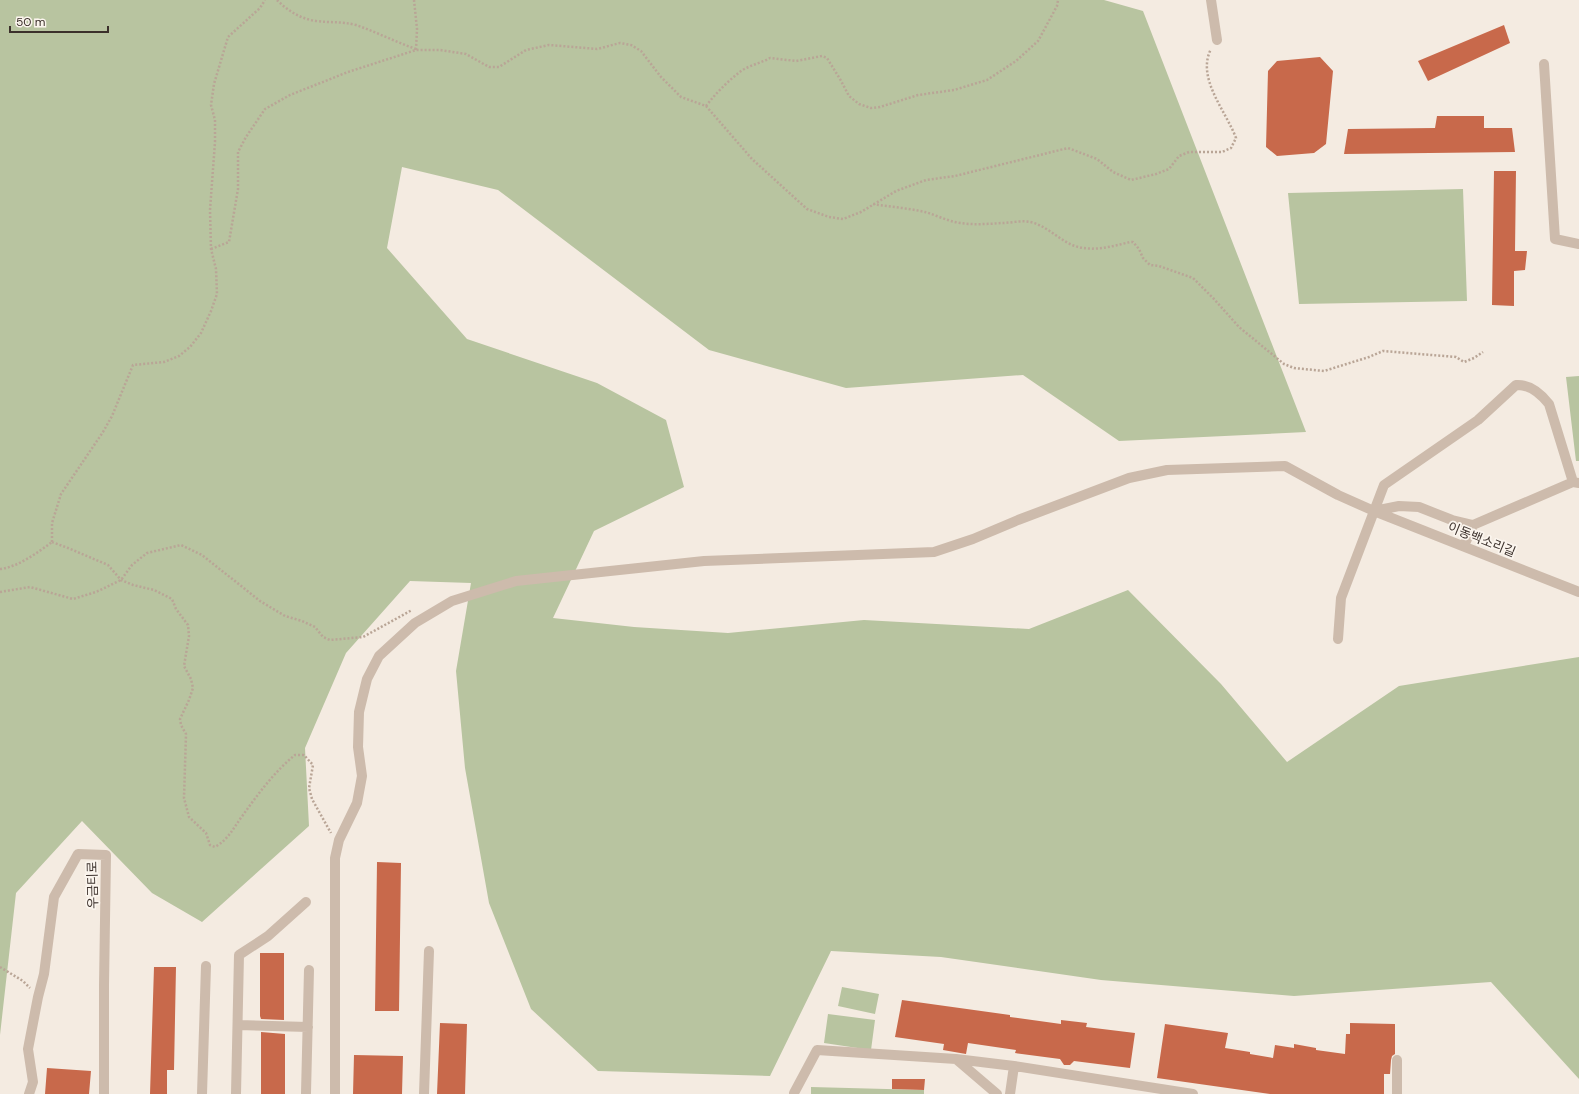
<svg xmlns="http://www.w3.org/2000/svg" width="1579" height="1094" viewBox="0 0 1579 1094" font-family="'DM Sans','Noto Sans KR',sans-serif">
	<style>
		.green { fill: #b8c4a0 }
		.building { fill: #c8694b }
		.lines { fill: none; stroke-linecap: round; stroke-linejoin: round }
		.path { stroke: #b9a596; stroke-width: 2.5; stroke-dasharray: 2 2; stroke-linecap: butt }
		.minor { stroke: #cdbbac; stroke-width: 10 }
		.labels { text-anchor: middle; stroke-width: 3.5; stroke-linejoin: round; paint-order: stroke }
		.street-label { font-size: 13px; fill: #3b302b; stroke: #fbf5ee }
	</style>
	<rect width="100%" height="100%" fill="#f4ebe1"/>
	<!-- green -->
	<path class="green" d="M0,0H1104L1143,11L1306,432L1119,441L1023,375L846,388L709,350L498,190L402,167L387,248L467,339L597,383L666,420L684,487L594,531L553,618L634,627L728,633L864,620L1029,629L1128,590L1221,684L1287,762L1399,686L1579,657V1079L1491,982L1294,996L1101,980L941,957L831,951L770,1076L598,1071L531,1009L489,903L465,768L456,671L471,583L410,581L346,653L305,748L309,826L202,922L152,893L82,821L16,893L0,1035Z
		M1463,189L1467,301L1299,304L1288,193Z
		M1579,376V461H1576L1566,377Z
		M842,987L879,994L875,1014L838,1006Z
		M828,1014L875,1020L871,1050L824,1043Z
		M811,1087L924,1090V1094H811Z"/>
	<!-- building -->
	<path class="building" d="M1504,25L1510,43L1428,81L1418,61Z
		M1320,57L1333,71L1326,144L1314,153L1277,156L1266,147L1268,71L1277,61Z
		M1437,116H1484V128H1512L1515,152L1344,154L1348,129L1435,128Z
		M1494,171H1516L1515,251H1527L1525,270L1514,271V306L1492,305Z
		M377,862L401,863L399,1011H375Z
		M260,953H284V1020L261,1019L260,1016Z
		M154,967H176L174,1070H167V1094H150Z
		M902,1000L1010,1015V1017L1061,1024V1020L1087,1023L1086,1027L1135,1033L1130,1068L1074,1061L1070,1065H1064L1060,1059L1015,1053L1016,1050L968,1043L966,1054L943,1050L944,1044L895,1037Z
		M440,1023L467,1024L465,1094H437Z
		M1350,1023L1395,1024V1054L1392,1056L1391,1060L1390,1074H1384V1094H1270L1157,1078L1165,1024L1228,1033L1225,1048L1250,1052V1054L1273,1058L1275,1045L1294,1048V1044L1316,1048V1050L1345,1054L1346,1034H1350Z
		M261,1032L285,1034V1094H261Z
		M354,1055L403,1056L402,1094H353Z
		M47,1068L91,1071L89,1094H45Z
		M892,1079H925L924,1090L892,1089Z"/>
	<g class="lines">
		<!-- path -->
		<path class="path" d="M277,0C288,11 301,19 316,21C331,23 341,21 356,25C376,32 396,42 416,49
			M414,0L417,29L416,50
			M706,106C716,93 728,81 741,71C750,65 761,63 770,58L796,61L822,56L827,58L840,79L849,96L859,104L871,108L880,107L918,95L954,90L987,80L1016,61L1038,41L1057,6L1058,0
			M873,204C890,207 908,208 925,212C936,215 947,221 960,223C973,225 988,224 1002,223C1011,223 1021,220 1030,222C1045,225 1056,237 1070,244C1089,253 1110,247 1130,242H1133L1139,249L1143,258L1150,265L1159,266L1193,278L1214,299L1239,327L1284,364L1294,368L1324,371L1369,357L1383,351L1456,357L1464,362L1474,358L1483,352
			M211,249L229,242L238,189V152L246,137L265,109L290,95L348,72L416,50H440L466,54L489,67H499L526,50L549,45L597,49L620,43L631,45L641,51L661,77L681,97L706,106L752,159L807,209L829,217L843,219L861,212L896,191L926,180L955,176L1068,148L1097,159L1113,172L1131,180L1156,174L1169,169L1179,156L1189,152H1222L1231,148L1236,138C1226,111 1196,78 1211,49
			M52,542L68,548L108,565L121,580L133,585L154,590L172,599L176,609L188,625L189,636L184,666L191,679L193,688L189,700L180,719L181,725L186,734L184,798L189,817L206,833L210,845L215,847C229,839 234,827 243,815C258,794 275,771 295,755H304L313,765L309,788L312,799L331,833
			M52,542V523L61,494L103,432L112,416L133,365L164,362L179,356L190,347L201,333L211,311L217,294L216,269L211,249L210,210L215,142V120L211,105L214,84L228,37L260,8L265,0
			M0,569C18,567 37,553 52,542
			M0,592L30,587L73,599L96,592L121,580L132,565L147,553L181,545L202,555L260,601L285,616L302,621L315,627L323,637L330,640L363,637L412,610
			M0,967L23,981L30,988"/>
		<!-- minor -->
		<path class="minor" d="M1211,0L1217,40
			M1544,64L1555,239L1579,244
			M1374,511L1399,506L1419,507L1452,520L1473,525
			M1464,546L1473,525L1573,482L1579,483
			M1338,639L1341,598L1384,485L1478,420L1516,385C1530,384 1541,394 1549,404L1573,482
			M238,1025L308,1027
			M956,1059L1014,1066L1010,1094
			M1014,1066L1193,1094
			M306,1093L309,970
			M794,1093L817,1050L956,1059L997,1094
			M29,1094L33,1082L28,1049L38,997L44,974L54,897L78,854L106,855L104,985V1094
			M202,1094L206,966
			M236,1094L239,955L268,936L306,902
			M335,1094V858L339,840L357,803L362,776L358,747L359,712L367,679L379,656L415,623L452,601L516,581L704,561L934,552L973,539L1018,520L1129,478L1167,470L1285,466L1338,495L1374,511L1579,592
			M424,1094L429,951
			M1397,1094V1060"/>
	</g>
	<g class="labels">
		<!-- street labels -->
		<g class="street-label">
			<text transform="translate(1482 539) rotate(22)" y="5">이동백소리길</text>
			<text transform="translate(92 885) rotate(-91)" y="5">우금티로</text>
		</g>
	</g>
	<!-- scale -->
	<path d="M10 26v6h98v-6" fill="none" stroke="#3b302b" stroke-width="2"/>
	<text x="16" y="26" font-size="12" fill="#3b302b" stroke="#fbf5ee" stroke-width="3" paint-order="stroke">50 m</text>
</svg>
